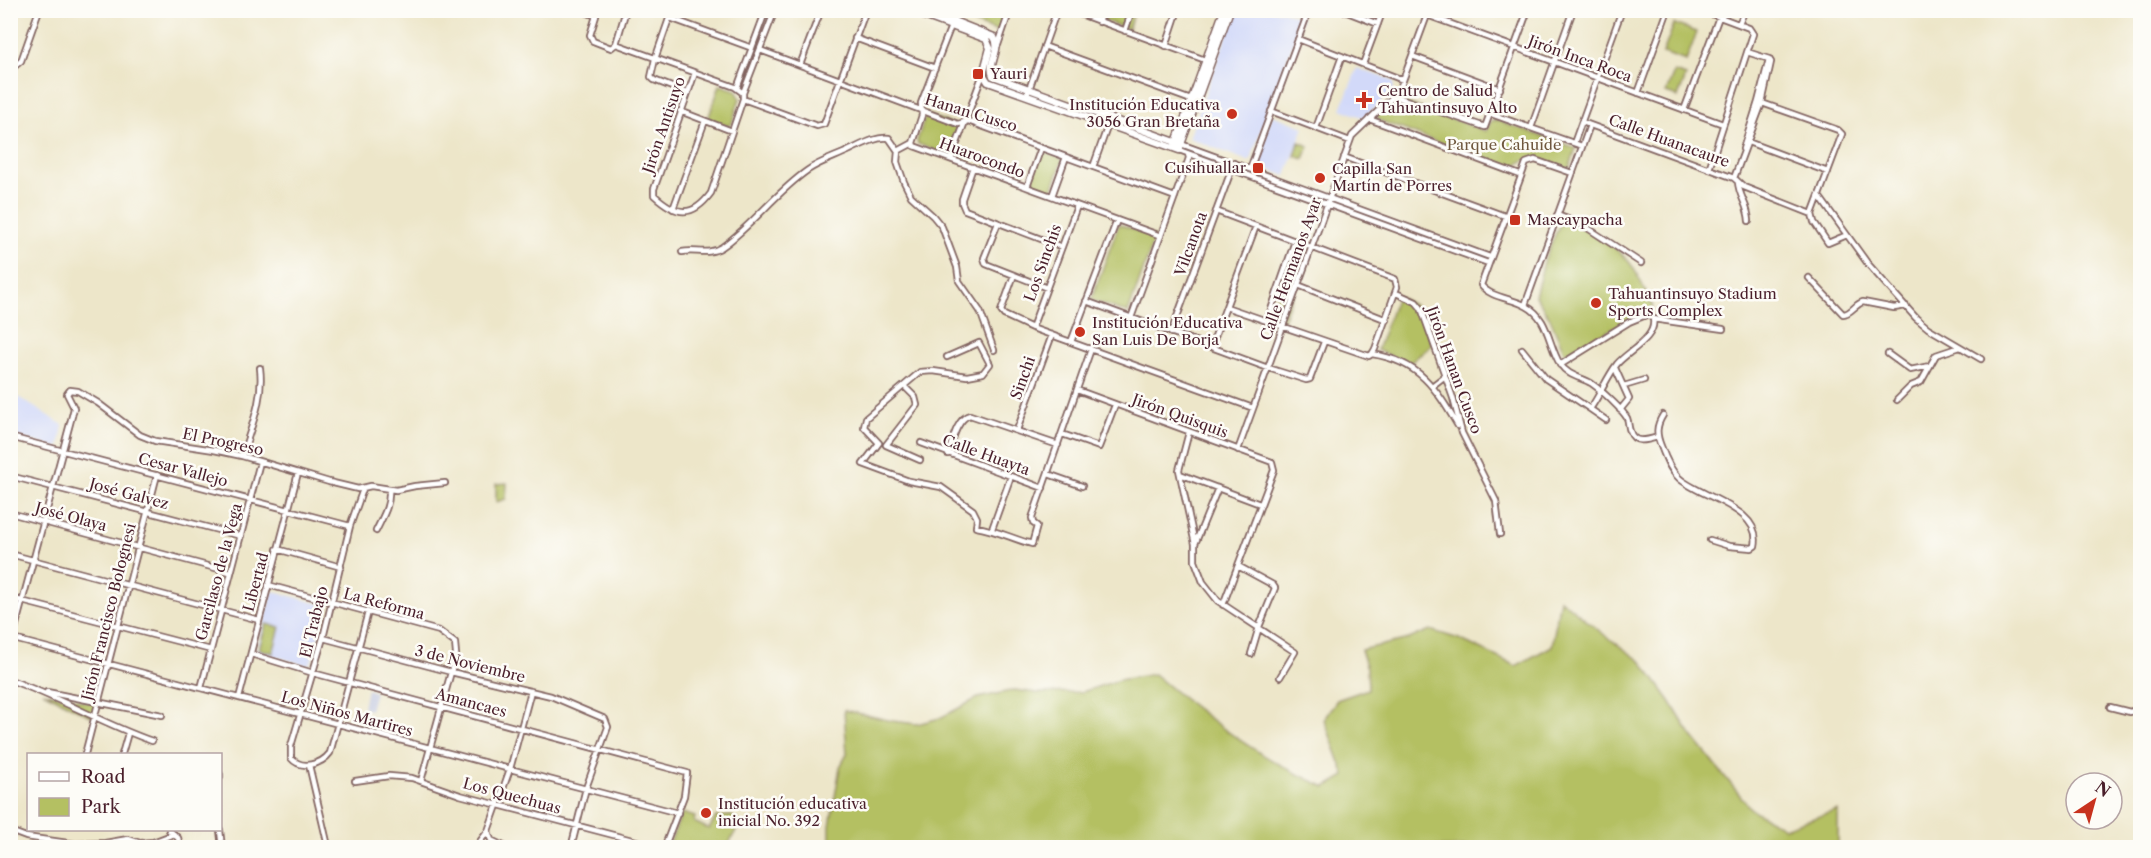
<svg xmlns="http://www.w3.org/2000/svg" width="2151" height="858" viewBox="0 0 2151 858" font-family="'Libre Caslon Text',serif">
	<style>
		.built { fill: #d2d9f9 }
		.industrial { fill: #bcc3de }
		.green { fill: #b4c062; stroke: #7f7046; stroke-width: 1.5 }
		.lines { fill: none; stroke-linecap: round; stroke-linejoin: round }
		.minor-casing { stroke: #836562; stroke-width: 8 }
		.tertiary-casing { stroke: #836562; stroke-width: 9 }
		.minor { stroke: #fff; stroke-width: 4.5 }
		.tertiary { stroke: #fff; stroke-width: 6 }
		.poi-dot { fill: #c8321e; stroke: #fdfcf7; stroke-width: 2 }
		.labels { text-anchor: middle; stroke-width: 5; stroke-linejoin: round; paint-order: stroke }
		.street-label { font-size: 15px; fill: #4a1f2b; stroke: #fdfcf7 }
		.poi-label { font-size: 15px; fill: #4a1f2b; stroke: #fdfcf7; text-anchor: start }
		.park-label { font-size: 15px; fill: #6f573e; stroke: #fdfcf7 }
	</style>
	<rect width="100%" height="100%" fill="#fdfcf7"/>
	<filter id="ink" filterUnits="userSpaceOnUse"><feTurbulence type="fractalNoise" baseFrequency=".0167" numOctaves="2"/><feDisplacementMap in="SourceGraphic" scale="12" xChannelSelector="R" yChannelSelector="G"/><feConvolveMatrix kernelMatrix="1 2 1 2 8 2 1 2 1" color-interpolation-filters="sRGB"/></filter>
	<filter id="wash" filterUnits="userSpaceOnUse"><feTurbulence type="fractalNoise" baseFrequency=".008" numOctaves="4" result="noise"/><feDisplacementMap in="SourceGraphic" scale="24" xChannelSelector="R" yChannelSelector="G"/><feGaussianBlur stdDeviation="1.35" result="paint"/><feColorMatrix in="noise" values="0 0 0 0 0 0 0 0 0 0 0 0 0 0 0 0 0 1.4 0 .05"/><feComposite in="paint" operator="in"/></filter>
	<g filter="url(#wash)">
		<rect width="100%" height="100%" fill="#ede6c9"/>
		<!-- built -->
		<path class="built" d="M1236,10L1282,11L1302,18L1250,161H1248L1189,138Z
			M1357,68L1393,81L1394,85L1392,91L1364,118L1341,109Z
			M1272,115L1304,127L1286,176L1254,164Z
			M10,392L63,425L59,448L11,435Z
			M273,591L323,605L326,608L311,663L306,665L256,651Z"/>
		<!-- industrial -->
		<path class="industrial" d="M367,689L375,692L370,710L363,708Z"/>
		<!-- green -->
		<path class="green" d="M960,11V10L1007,11L999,32L958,17Z
			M1105,11H1135L1128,29L1102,20Z
			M1674,24L1697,32L1686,61L1663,53Z
			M1674,72L1686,76L1678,97L1666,93Z
			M720,85L736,90L740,98L732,123L728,126L708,119Z
			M1401,101L1486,131L1491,121L1496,120L1576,148L1569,169L1534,157L1523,161L1511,170L1378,120L1377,114L1389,104Z
			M926,114L958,126L947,155L918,144L917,141Z
			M1299,142L1309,146L1304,159L1295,156Z
			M1042,151L1063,159L1051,193L1030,185Z
			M1562,219C1584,227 1622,248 1634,269C1641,281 1647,295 1653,307L1565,354L1550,318L1535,296L1545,258Z
			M1119,224L1155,237L1128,313L1091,300Z
			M1296,243L1310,248L1282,324L1269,319Z
			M1397,296L1419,308L1432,344L1409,364L1377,350Z
			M507,483L506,499L496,502V484Z
			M1560,599L1607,637L1642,662L1670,701L1688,731L1751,809L1784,828L1838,810V847H830V826L840,767L847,754L844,710L892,721L917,724L940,718L978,698L1015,690L1037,693L1082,692L1119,680L1154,674C1206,718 1263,761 1326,787L1345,776L1324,719L1337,700L1368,689L1367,668L1361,650L1409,639L1430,630L1459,639L1516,666L1552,646Z
			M266,624L280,627L273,653L259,649Z
			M43,692L97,704L94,718Z
			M682,813L695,817L694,822L709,829L716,817L732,816L740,823L727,847H668Z"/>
	</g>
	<g filter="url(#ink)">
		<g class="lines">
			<defs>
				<path id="minor" d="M463,10L468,15L477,10
					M581,10L596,16L590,35L593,41L611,48L616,44L735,87L743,93V99
					M672,10L655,59L651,77L654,80L687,93
					M1069,10L1208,61
					M1342,10L1378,24
					M1701,10L1749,28L1753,34L1709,169
					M1427,15L1723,124
					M670,18L752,48
					M953,20L957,10
					M1099,22L1104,10
					M1739,24L1745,10
					M951,26L921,103L922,115L913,143L914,146L1161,236
					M1125,31L1132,10
					M855,38L935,68
					M1298,39L1403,80
					M616,44L626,10
					M998,45L1010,10
					M1044,46L1191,100
					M1166,46L1178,10
					M760,50L958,124L968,121L1175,197
					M1412,56L1500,89
					M1363,64L1383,10
					M800,65L821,10
					M10,70L21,61L39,10
					M695,73L654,189V195C676,215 692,219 711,193L743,99
					M737,88L766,10
					M743,93L775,10
					M1638,93L1668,10
					M1027,95L1057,10
					M1394,96L1485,127L1528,10
					M743,99L817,126L824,124L866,10
					M1762,103L1838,130L1842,134L1812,214
					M1684,110L1719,17
					M680,111L732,131
					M1271,111L1350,141
					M1491,114L1582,146
					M1369,119L1520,175
					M1582,122L1734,178L1744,187L1812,214
					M1316,128L1342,56
					M1531,128L1573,10
					M1748,142L1828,172
					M1574,143L1622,10
					M1181,144L1490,257
					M1743,149L1758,102L1769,59
					M1179,150L1488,263
					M898,151L897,162L904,182L911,196L933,216L942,227L957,267L959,281L980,311L994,350
					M1344,157L1505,216
					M951,159L983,74
					M973,167L962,199V203L965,210L1062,247
					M1093,167L1108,125
					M1250,169L1309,10
					M1572,173L1535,160L1526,163L1481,285C1490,298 1513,298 1526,306C1549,318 1548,345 1560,364C1568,376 1580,377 1591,383C1597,387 1603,392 1609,398C1615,404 1623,411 1627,418C1629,423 1628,427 1630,431C1634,445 1648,440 1658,437
					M1734,178L1762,103L1771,62L1769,59L1747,52
					M1738,182C1739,197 1748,204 1749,221
					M1027,187L1041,148
					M1052,196L1066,157
					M1819,196L1868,264L1916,318L1928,328L1981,359
					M673,209L705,121
					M1216,211L1395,279L1397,287L1375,349L1372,354L1369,356L1226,307
					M1812,214L1814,222L1828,243L1847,235
					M1557,215L1583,225L1641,263
					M998,223L984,258L986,264L1047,288
					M682,252C696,249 708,256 722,247C753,225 776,192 808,170C821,161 836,157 850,150C861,145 877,136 889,138L898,151L913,143
					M1014,275L1001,311L1004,315L1032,328L1253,408
					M1809,278L1843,314C1851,314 1855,304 1863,302L1894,308L1906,306
					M1298,285L1387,320
					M1396,293L1416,302L1421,308L1453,398L1462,433L1496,501L1500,534
					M1086,301L1268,368L1306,380L1310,379L1324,342
					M1525,305L1590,125
					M1131,318L1189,158L1188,154
					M1267,321L1295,241
					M1032,328L1077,206
					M1171,333L1234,163
					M1071,342L1117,220
					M1211,347L1256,226
					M1522,349L1546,379L1590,409C1600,395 1607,377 1617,364C1628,351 1657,338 1653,319
					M1372,354C1419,361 1436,388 1458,426
					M1888,354L1910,370L1930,366
					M947,357L979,343L990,364L983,373L967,376L933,371L920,372L866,418L864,427L879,443L863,464L909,481L941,487L973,510L977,518L976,527C996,530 1013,539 1032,544L1037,526L1033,523L1032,518L1090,352V348
					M1560,365L1629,322L1646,315H1650L1653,319L1723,329
					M1615,368L1629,399L1620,410
					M904,386L915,397L917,405L886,445L920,460
					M1432,386L1445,376
					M1624,386L1644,380
					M1077,390L1272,462L1274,470L1223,605
					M1897,400L1911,386L1921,382L1936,355L1960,347
					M1590,409L1606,420
					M1663,415C1656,426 1656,434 1661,446C1665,457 1670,470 1679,478C1699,497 1763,508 1755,546L1752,548L1729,546L1710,540
					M1017,430L1052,335
					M1189,432L1179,470L1195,544V561L1203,582L1218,601L1295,652L1280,677
					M1062,434L1099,447L1115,405
					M10,437L350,526
					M921,443L1043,488
					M1238,450L1352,136L1399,91L1429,10
					M948,454C952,442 957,418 970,415L1058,445
					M242,456C251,427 264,399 260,368
					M1048,474L1082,486
					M1180,474L1260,504
					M10,476L241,536
					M363,489L350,526L323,638L291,746V758C301,770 321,765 330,753L368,612
					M10,513L230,572
					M992,529L1011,476
					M376,531C383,516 390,506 389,490
					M1195,544L1218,488
					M277,549L341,567
					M10,554L259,620
					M1238,566L1273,585L1275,588L1259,627L1251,654
					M268,585L439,631L455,643L456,654L421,781
					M10,598L211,650
					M10,638L678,813
					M323,638L451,672L551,696L605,719L608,727L586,788L571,848
					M10,647L72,416L74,408L67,394L70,390L78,391L98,403L140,435L155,441L214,450L242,456L329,482L358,489L371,486L396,490L415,486L445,483
					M251,654L313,673L687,773L684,796L664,848
					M10,680C59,697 103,724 152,741
					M201,688L260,462
					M47,692L162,715
					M239,698L298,473
					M2110,707L2130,712L2140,708
					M85,754L157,475
					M122,754L128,733
					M309,765L327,842
					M220,775V777
					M355,781L389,776L412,778L460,795L663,848
					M169,830L178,838L181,848
					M220,830L222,848
					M10,831L26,837L75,844L105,843L128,839L140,843L153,842L174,834
					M475,848L488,831
					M508,848L491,840L488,831L510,769L531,691"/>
				<path id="tertiary" d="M908,10L986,39L990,48L983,74L988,82L1179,150L1230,10
					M926,10L994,37C1002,50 987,63 993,76L1181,144
					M1175,145L1224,10"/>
			</defs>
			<!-- minor casing -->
			<use href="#minor" class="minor-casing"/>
			<!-- tertiary casing -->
			<use href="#tertiary" class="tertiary-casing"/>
			<!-- minor -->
			<use href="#minor" class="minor"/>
			<!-- tertiary -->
			<use href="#tertiary" class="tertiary"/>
		</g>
	</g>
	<!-- markers -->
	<g class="poi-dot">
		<rect x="972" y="68" width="12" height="12" rx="3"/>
		<path d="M1361 91h6v6h6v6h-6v6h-6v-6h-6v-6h6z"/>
		<circle cx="1232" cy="114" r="6"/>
		<rect x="1252" y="162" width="12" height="12" rx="3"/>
		<circle cx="1320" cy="178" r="6"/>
		<rect x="1509" y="214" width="12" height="12" rx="3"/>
		<circle cx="1596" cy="303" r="6"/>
		<circle cx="1080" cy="332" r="6"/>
		<circle cx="706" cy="813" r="6"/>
	</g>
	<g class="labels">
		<!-- street labels -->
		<g class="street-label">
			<text transform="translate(1580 59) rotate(20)" y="5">Jirón Inca Roca</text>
			<text transform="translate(971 113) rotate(17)" y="5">Hanan Cusco</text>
			<text transform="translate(664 125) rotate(-71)" y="5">Jirón Antisuyo</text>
			<text transform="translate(1669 141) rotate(20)" y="5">Calle Huanacaure</text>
			<text transform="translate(982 158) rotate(20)" y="5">Huarocondo</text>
			<text transform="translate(1191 244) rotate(-70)" y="5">Vilcanota</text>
			<text transform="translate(1043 263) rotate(-70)" y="5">Los Sinchis</text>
			<text transform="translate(1291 269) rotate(-70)" y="5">Calle Hermanos Ayar</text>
			<text transform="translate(1454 370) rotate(70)" y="5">Jirón Hanan Cusco</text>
			<text transform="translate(1023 378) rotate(-70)" y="5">Sinchi</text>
			<text transform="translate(1180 416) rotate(20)" y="5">Jirón Quisquis</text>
			<text transform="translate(223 442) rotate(12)" y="5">El Progreso</text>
			<text transform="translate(986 455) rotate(20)" y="5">Calle Huayta</text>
			<text transform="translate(183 470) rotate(15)" y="5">Cesar Vallejo</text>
			<text transform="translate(129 494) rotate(15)" y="5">José Galvez</text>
			<text transform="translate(71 517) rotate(15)" y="5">José Olaya</text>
			<text transform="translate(219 572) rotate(-75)" y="5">Garcilaso de la Vega</text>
			<text transform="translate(256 582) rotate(-75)" y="5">Libertad</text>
			<text transform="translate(384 604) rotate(15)" y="5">La Reforma</text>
			<text transform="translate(109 612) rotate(-76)" y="5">Jirón Francisco Bolognesi</text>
			<text transform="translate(314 622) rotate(-76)" y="5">El Trabajo</text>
			<text transform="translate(470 664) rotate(14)" y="5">3 de Noviembre</text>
			<text transform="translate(471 703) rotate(15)" y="5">Amancaes</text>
			<text transform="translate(347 714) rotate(15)" y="5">Los Niños Martires</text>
			<text transform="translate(512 796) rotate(15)" y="5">Los Quechuas</text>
		</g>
		<!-- poi labels -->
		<g class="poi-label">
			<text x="990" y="79">Yauri</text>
			<text x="1378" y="96">Centro de Salud<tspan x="1378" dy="17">Tahuantinsuyo Alto</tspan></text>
			<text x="1220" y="110" text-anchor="end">Institución Educativa<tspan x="1220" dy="17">3056 Gran Bretaña</tspan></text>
			<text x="1246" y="173" text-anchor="end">Cusihuallar</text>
			<text x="1332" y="174">Capilla San<tspan x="1332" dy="17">Martín de Porres</tspan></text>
			<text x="1527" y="225">Mascaypacha</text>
			<text x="1608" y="299">Tahuantinsuyo Stadium<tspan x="1608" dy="17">Sports Complex</tspan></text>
			<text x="1092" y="328">Institución Educativa<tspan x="1092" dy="17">San Luis De Borja</tspan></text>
			<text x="718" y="809">Institución educativa<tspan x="718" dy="17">inicial No. 392</tspan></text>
		</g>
		<!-- park labels -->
		<g class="park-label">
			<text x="1504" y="150">Parque Cahuide</text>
		</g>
	</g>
	<!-- margin -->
	<rect width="2151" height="858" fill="none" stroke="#fdfcf7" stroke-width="36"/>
	<!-- legend -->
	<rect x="27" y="753" width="195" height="78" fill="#fdfcf7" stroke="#b5a4a5" stroke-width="1.5"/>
	<rect x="39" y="772" width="30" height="9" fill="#ffffff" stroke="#b5a4a5" stroke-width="1.5"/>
	<text x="81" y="783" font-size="18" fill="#4a1f2b">Road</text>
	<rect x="39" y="798" width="30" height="18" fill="#b4c062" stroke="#b5a4a5" stroke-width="1.5"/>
	<text x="81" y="813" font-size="18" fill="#4a1f2b">Park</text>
	<!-- north arrow -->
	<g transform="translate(2094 801) rotate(36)"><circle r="28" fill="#fdfcf7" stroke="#b5a4a5" stroke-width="1.5"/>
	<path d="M0-4.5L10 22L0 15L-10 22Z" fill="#c8321e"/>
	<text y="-9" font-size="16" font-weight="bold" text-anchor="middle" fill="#4a1f2b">N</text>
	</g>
</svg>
